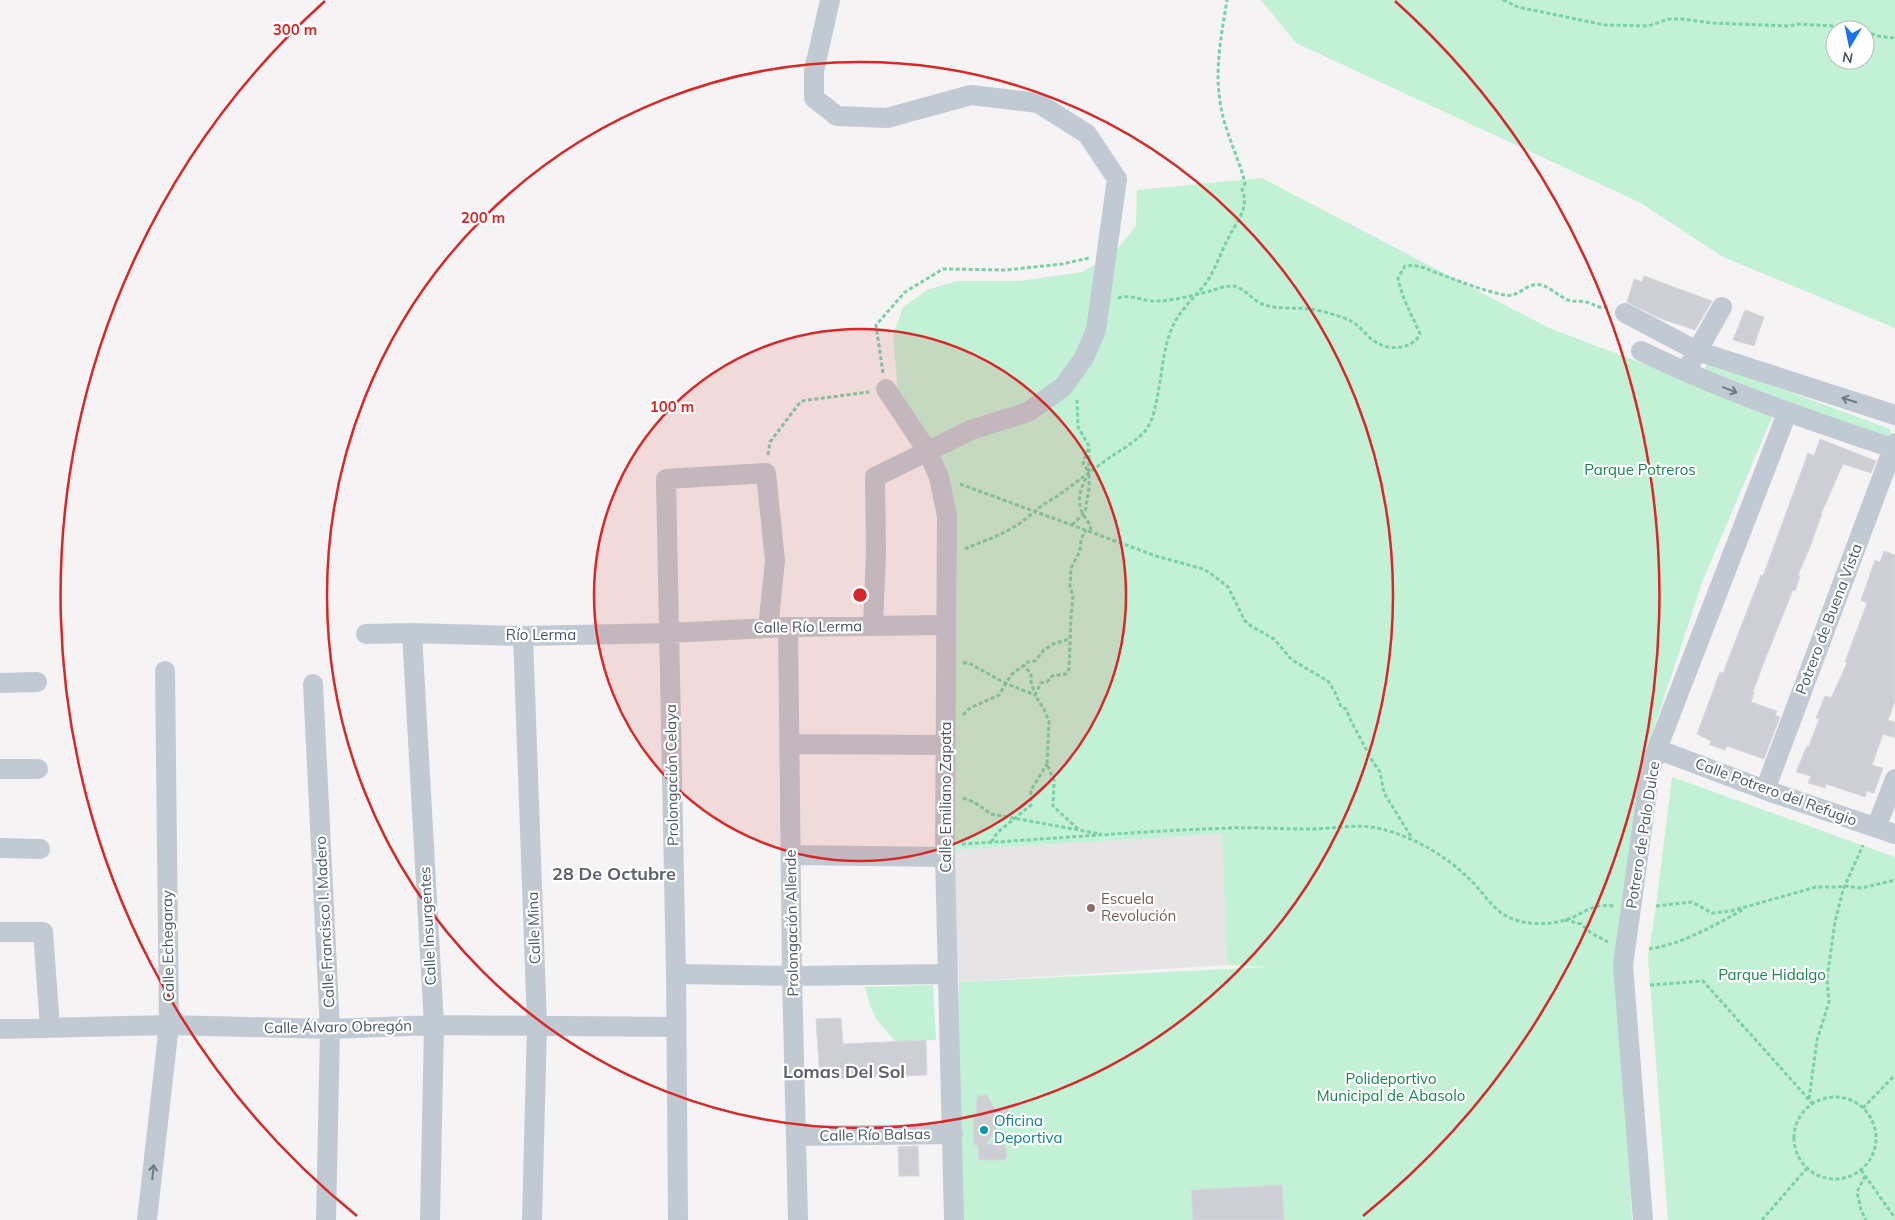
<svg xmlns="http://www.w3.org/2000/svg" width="1895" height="1220" viewBox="0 0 1895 1220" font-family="Mulish,sans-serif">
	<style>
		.education { fill: #e6e4e5 }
		.green { fill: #c3f1d5; fill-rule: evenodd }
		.building { fill: #cdcfd5; stroke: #d7d9de }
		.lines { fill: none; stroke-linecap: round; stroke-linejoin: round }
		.path { stroke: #7ad0a6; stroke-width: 3; stroke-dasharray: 4 2.5; stroke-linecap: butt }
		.minor { stroke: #c1cad2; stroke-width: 20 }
		.oneway { stroke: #6e7983 }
		.ring { fill: none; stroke: #d62828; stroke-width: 2.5 }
		.education-dot { fill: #8d6e63; stroke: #fff; stroke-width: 2 }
		.culture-dot { fill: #0f9aa8; stroke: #fff; stroke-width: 2 }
		.labels { text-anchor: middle; stroke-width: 4.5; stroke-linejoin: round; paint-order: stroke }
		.park-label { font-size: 15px; fill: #17864f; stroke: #fff }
		.street-label { font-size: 15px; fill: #4a5661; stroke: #fff }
		.education-label { font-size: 15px; fill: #785e54; stroke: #fff; text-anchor: start }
		.culture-label { font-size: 15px; fill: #0d838f; stroke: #fff; text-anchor: start }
		.quarter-label { font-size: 18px; font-weight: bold; fill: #5f6368; stroke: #fff }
		.centre { fill: #d62828; stroke: #fff; stroke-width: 2.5 }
		.ring-label { font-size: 15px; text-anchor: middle; font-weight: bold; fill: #d62828; stroke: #fff; stroke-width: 4.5; stroke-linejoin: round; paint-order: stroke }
	</style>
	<rect width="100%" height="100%" fill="#f5f3f3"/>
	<!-- education -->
	<path class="education" d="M1222,834L1227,965L959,982L954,850Z"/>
	<!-- green -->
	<path class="green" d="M1261,0H1895V328L1723,257L1641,203L1296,43ZM1835,30H1865V60H1835Z
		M1262,178L1549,328L1774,413L1703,580L1647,749L1617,968L1632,1220H960L959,982L1267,967L1227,965L1222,834L954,850L957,587L955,512L945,464L898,391L893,336L903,307L927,290L957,281H1020L1082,272L1114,253L1136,226L1137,190Z
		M1710,363L1885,427L1890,429V437L1884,438L1706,372L1705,368L1706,364Z
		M1672,777L1895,857V1220H1668L1648,957L1656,906Z
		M933,985L936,1040L896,1042L877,1020L870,1006L865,987Z"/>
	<!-- building -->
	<path class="building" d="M1644,276L1712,301L1695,330L1659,318L1627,302L1634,279L1642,282Z
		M1745,310L1764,317L1754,346L1733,340Z
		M1820,439L1876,461L1871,473L1843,464L1821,514H1822L1808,552L1798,575L1800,576L1795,591L1793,590L1764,662L1753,692H1754L1751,702L1777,711L1775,715L1780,717L1764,759L1727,746L1725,750L1710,745L1711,741L1697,734L1720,672L1723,673L1761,575L1763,576L1808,453L1814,456Z
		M1884,551L1895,555V701L1888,720L1895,722V738L1883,734L1872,765L1883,768L1874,793L1867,791L1865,797L1826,784L1825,788L1808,783L1811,776L1796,772L1807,746H1809L1819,719L1816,718L1825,696L1831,698L1847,663L1845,662L1867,603L1861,600L1875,560L1880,562Z
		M841,1018L843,1044L926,1040L927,1075L820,1079L816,1019Z
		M987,1095L995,1109H1009L987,1144L1005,1145L1007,1154L1005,1160H979L978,1145H974L973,1118H977L976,1102L978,1096Z
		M918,1146L919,1176H899L898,1147Z
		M1282,1185L1284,1220H1193L1191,1190Z"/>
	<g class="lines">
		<!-- path -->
		<path class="path" d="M1503,0L1518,7L1605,25L1648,26L1669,19H1683L1711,23L1790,26L1797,24L1850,27L1860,30
			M1865,31L1877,36L1895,38
			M1118,298C1131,294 1142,301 1155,301C1173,301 1194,295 1211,291C1217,289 1224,286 1230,286C1243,285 1250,299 1262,304C1277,310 1295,307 1311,309C1322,311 1341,316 1351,321C1365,329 1369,343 1388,347C1400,349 1414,346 1420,334C1412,315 1402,299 1398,278L1405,266C1419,264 1429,270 1442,275C1462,282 1484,291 1505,295C1519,298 1526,282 1541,285C1550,287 1556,294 1564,298C1572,303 1578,300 1586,302C1596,304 1596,309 1608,307
			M883,373L876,325L905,292L943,269L1006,270L1062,264L1089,258
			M1088,449L1083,464L1089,472C1082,486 1075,499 1083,514C1087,521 1091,524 1091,532
			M768,455L770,442L801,401L869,392
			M960,484L1156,556L1203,569L1210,573L1228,587L1245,621L1251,626L1274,639L1292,660L1328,681L1335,692L1341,707L1346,709L1351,721L1373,762L1380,772L1384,793L1412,838
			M1072,525L1085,512L1089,488V446L1078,427L1077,400
			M965,549C980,542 997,537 1012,528C1027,520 1038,506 1053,499C1073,485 1092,470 1112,456C1123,449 1136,441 1145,431C1152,423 1154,412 1156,403C1163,374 1162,340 1179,315C1188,302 1200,292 1208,280C1217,266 1222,249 1230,235C1237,221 1250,207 1242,190L1245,183C1240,163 1231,144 1225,124C1212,80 1220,44 1227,0
			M963,663H969L1005,683L1035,695L1031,682V674L1024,665
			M963,715L970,708L999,695L1011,675L1028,662L1035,661L1044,650L1053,644L1069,639
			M963,798L974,802L991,814L1101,834
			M1078,829L1053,806L1054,781L1047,764L1049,722L1045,711L1035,695L1041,683L1047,682L1052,676L1066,674L1069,669L1071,617L1073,596L1070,587L1071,568L1080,551L1081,539L1086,530
			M991,842L998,832L1031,805V790L1047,764
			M962,844C1051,839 1140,831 1230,828C1255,827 1280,829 1305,829C1329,830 1353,823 1377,828C1414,836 1451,858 1477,887C1487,898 1497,914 1513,919C1528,925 1549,925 1565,920C1585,914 1590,903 1614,906
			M1656,906L1692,902L1712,913L1731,911L1816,887H1837L1845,886L1862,888L1895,880
			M1565,920L1581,924L1591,933L1608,942
			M1649,949C1683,944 1715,925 1744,909
			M1650,985L1703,981L1813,1104
			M1794 1138a41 41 0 1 1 82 0a41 41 0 1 1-82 0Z
			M1809,1099L1817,1040L1829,1002L1827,978L1835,922L1843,890L1863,845
			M1863,1108L1895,1075
			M1861,1170L1895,1218
			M1865,1176L1857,1192L1861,1210L1866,1220
			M1762,1220L1807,1168"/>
		<!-- minor -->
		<path class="minor" d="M830,0L814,71V98L837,116L887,118L971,95L1038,103L1087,134L1117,179L1096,330L1084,358L1063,387L1028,412L971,430L875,477L876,553L873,625
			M1625,313L1697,351L1895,415
			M1641,351C1723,391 1809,420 1895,449
			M1691,362L1722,307
			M886,389L928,452L939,477L947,516L945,857L954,1220
			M788,627L792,976L798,1220
			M412,633L434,1025L430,1220
			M366,634L412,633L523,636L669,633L788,627L946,625
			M523,636L537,1025L532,1220
			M0,683L37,682
			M313,684L330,1029L326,1220
			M789,744L946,745
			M1657,749L1765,790L1895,834
			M0,769H38
			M1765,790L1895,443
			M1876,828L1895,779
			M0,848L40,849
			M791,855L945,857
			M0,932H43L50,1027
			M676,974L792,976L948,974
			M0,1029L169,1025L330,1029L434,1025L676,1027
			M797,1136L953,1134
			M147,1220L169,1025L165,671
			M678,1220L676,974L666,479L766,473L775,561L768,628
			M1643,1220L1623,965L1650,771L1657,749L1787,413"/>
	</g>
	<!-- one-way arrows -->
	<defs><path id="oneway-shaft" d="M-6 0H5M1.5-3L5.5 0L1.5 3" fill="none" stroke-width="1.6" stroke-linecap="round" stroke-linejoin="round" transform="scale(1.25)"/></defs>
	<g class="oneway">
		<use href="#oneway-shaft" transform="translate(1730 390) rotate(22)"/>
		<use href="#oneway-shaft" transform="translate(1849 400) rotate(-162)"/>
		<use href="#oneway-shaft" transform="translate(153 1172) rotate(-84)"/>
	</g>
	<!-- distance rings -->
	<circle cx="860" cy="595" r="266" fill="#d62828" fill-opacity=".12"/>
	<g class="ring">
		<circle cx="860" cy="595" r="266"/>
		<circle cx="860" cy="595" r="533"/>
		<path d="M357 1216A799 799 0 0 1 325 1M1395 1A799 799 0 0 1 1363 1216"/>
	</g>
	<!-- markers -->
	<circle class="education-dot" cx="1091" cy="908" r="5"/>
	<circle class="culture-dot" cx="984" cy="1130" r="5"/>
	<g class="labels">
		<!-- park labels -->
		<g class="park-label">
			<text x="1640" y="475">Parque Potreros</text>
			<text x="1772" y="980">Parque Hidalgo</text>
			<text x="1391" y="1084">Polideportivo<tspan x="1391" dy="17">Municipal de Abasolo</tspan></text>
		</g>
		<!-- street labels -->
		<g class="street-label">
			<text transform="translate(1829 619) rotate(-69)" y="5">Potrero de Buena Vista</text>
			<text transform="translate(808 627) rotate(-1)" y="5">Calle Río Lerma</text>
			<text x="541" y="640">Río Lerma</text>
			<text transform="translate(672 775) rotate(-91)" y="5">Prolongación Celaya</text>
			<text transform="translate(1776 792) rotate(20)" y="5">Calle Potrero del Refugio</text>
			<text transform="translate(946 797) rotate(-90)" y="5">Calle Emiliano Zapata</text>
			<text transform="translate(1643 835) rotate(-81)" y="5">Potrero de Palo Dulce</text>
			<text transform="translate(325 922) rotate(-93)" y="5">Calle Francisco I. Madero</text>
			<text transform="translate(792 923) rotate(-91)" y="5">Prolongación Allende</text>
			<text transform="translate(428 926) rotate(-93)" y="5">Calle Insurgentes</text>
			<text transform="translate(534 928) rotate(-92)" y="5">Calle Mina</text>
			<text transform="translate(168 946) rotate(-91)" y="5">Calle Echegaray</text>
			<text transform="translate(338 1027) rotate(-1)" y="5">Calle Álvaro Obregón</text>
			<text transform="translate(875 1135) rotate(-1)" y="5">Calle Río Balsas</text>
		</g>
		<!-- education labels -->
		<g class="education-label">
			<text x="1101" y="904">Escuela<tspan x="1101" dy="17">Revolución</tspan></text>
		</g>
		<!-- culture labels -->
		<g class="culture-label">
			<text x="994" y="1126">Oficina<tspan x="994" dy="17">Deportiva</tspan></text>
		</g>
		<!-- quarter labels -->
		<g class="quarter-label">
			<text x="614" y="880">28 De Octubre</text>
			<text x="844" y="1078">Lomas Del Sol</text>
		</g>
	</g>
	<circle cx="860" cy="595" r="8" class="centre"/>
	<g class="ring-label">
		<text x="295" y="35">300 m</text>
		<text x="483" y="223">200 m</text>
		<text x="672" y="412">100 m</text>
	</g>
	<!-- north arrow -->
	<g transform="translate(1850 45) rotate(190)"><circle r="24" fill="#ffffff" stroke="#b7bbc0"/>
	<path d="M0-4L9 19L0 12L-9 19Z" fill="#1a73e8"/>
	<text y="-8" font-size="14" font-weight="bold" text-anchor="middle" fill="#4a5661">N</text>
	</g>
</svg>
